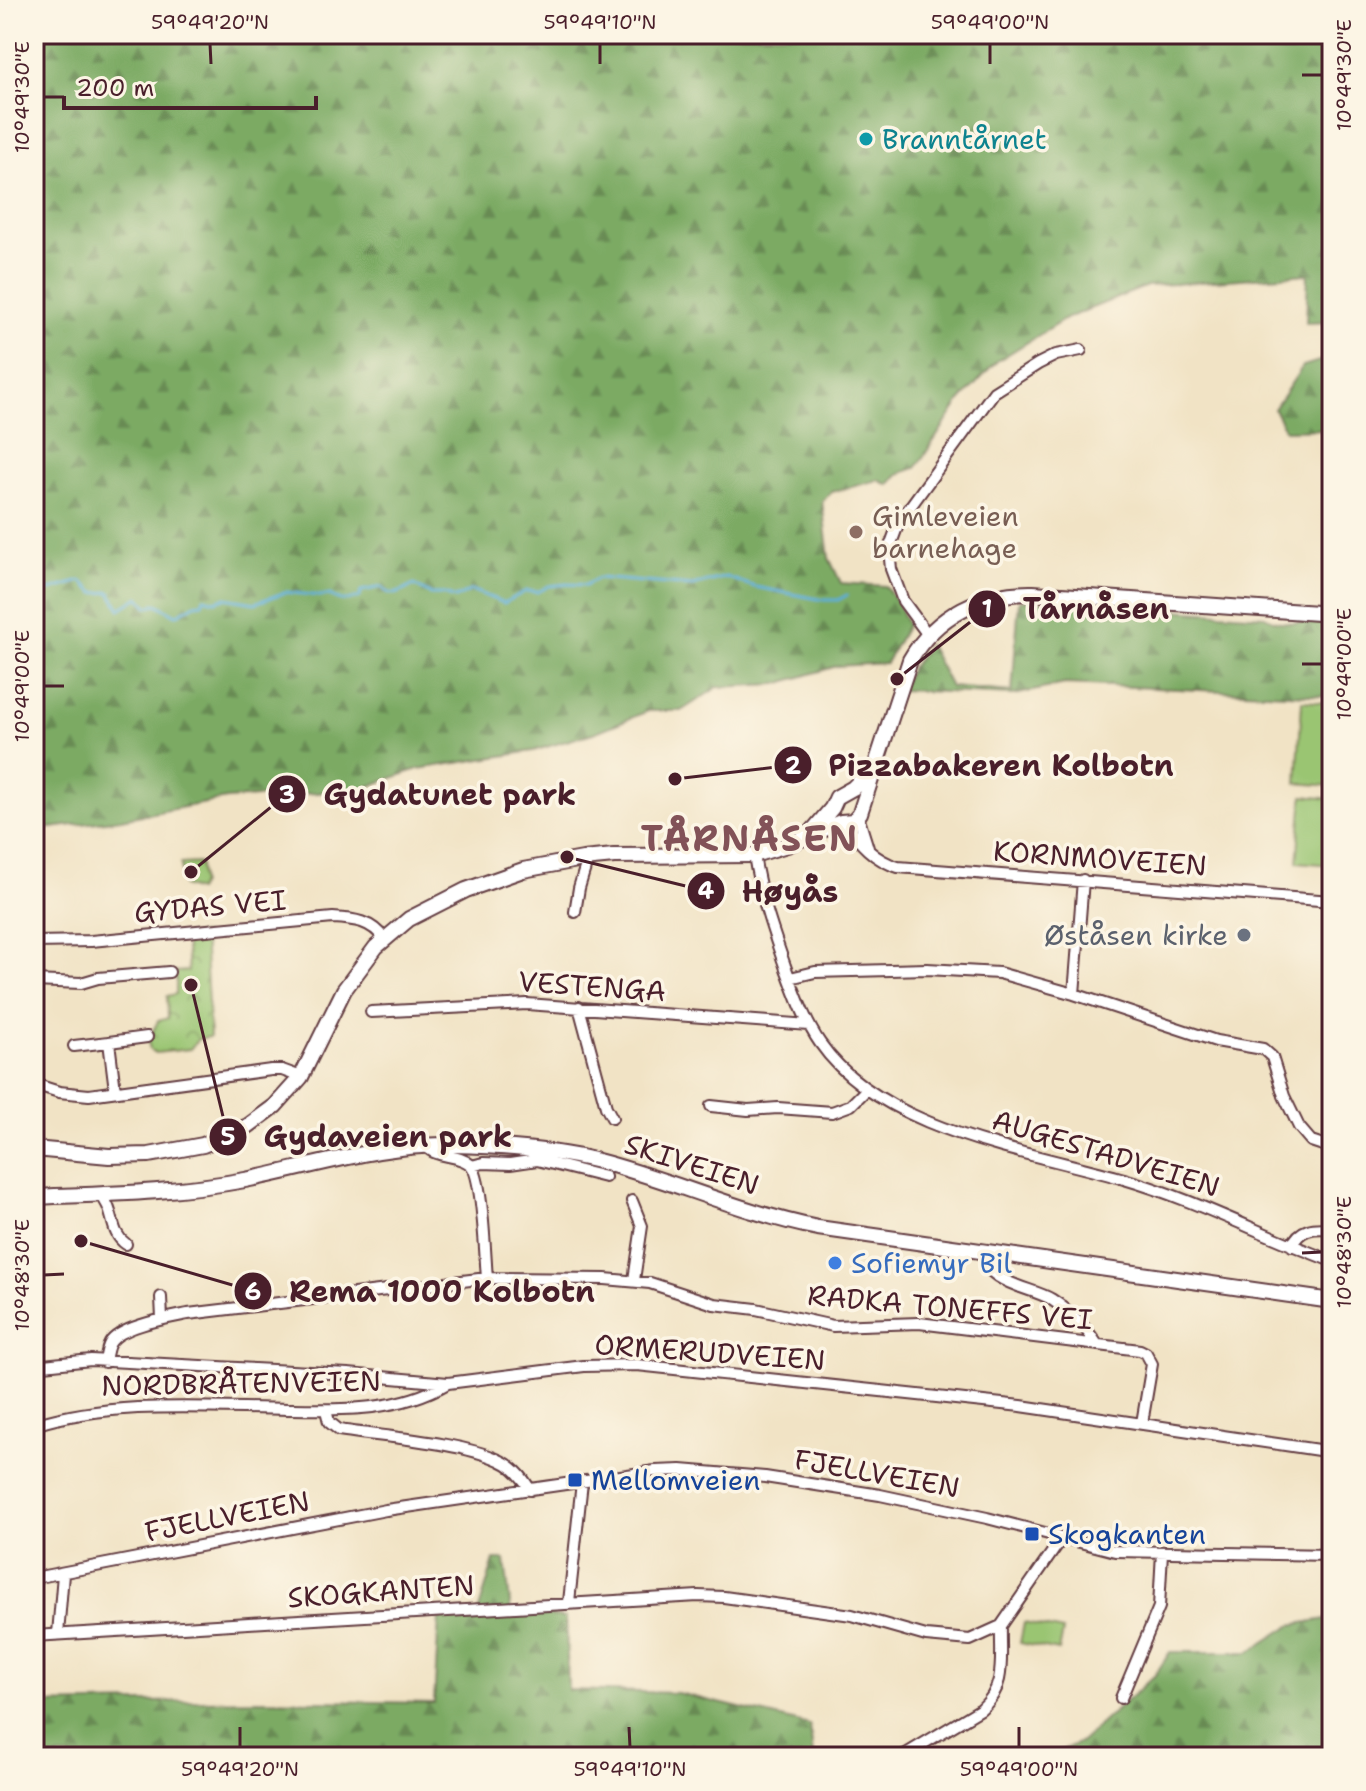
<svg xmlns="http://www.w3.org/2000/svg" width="1366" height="1791" viewBox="0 0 1366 1791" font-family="'Shantell Sans',sans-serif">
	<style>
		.grass { fill: #9ac572; stroke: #72724e; stroke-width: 2 }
		.forest { fill: url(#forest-firs); stroke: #626448; stroke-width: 2 }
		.park { fill: url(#park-crowns); stroke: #72724e; stroke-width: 2 }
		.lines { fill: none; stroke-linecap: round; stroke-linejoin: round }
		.stream { stroke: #5badd6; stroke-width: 3 }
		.street-casing { stroke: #633c42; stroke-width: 14 }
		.secondary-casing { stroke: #633c42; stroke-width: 18 }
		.street { stroke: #fff; stroke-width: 10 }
		.secondary { stroke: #fff; stroke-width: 14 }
		.ticks { fill: none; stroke: #4a1f2b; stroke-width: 3 }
		.culture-dot { fill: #0f9aa8; stroke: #fcf5e5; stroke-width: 3 }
		.education-dot { fill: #8d6e63; stroke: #fcf5e5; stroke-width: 3 }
		.worship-dot { fill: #6b7280; stroke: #fcf5e5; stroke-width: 3 }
		.shop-dot { fill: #3f7fe0; stroke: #fcf5e5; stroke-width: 3 }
		.transit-dot { fill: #1a4fb4; stroke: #fcf5e5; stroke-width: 3 }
		.labels { text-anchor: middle; stroke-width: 7; stroke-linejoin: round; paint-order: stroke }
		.culture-label { font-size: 28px; fill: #0d838f; stroke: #fcf5e5; text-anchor: start }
		.education-label { font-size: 28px; fill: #785e54; stroke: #fcf5e5; text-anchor: start }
		.street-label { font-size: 28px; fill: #4a1f2b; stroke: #fcf5e5 }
		.worship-label { font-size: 28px; fill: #5b616d; stroke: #fcf5e5; text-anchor: end }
		.shop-label { font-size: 28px; fill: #366cbe; stroke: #fcf5e5; text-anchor: start }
		.transit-label { font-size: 28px; fill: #164399; stroke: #fcf5e5; text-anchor: start }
		.district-label { font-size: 36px; font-weight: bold; letter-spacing: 2px; fill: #825258; stroke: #fcf5e5 }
		.leader { fill: none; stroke: #4a1f2b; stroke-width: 3 }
		.callout-dot { fill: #4a1f2b; stroke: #fcf5e5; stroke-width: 3 }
		.mark-label { font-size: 24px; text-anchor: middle; font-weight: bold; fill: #fff }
		.callout-label { font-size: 30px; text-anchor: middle; font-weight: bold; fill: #4a1f2b; stroke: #fcf5e5; stroke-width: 7; stroke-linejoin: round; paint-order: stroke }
		.neatline { fill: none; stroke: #4a1f2b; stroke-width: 3 }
		.ticks-label { font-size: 20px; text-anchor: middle; fill: #4a1f2b }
	</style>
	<defs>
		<pattern id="forest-firs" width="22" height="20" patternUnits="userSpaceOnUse" patternTransform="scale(2)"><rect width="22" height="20" fill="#7baa64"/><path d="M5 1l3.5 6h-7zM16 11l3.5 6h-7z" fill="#678a53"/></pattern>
		<pattern id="park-crowns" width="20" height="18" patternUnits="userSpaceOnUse" patternTransform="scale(2)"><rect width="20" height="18" fill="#9ac572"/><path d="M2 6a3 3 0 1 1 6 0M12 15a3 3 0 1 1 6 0" fill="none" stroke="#809f5e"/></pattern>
	</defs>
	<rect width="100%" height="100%" fill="#fcf5e5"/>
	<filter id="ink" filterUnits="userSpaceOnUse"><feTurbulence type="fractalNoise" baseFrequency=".0125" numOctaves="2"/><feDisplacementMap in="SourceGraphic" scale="16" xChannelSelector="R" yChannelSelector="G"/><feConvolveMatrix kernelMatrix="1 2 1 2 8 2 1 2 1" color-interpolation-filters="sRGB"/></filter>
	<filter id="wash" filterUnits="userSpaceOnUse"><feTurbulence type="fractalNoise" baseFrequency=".006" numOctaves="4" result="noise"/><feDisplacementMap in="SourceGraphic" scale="32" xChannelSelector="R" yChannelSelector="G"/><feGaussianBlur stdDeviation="1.8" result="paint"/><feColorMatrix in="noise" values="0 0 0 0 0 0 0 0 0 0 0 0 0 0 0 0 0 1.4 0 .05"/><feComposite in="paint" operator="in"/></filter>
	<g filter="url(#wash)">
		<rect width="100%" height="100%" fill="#f1e3c5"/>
		<!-- grass -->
		<path class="grass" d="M1302,701L1332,703V786L1297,783Z
			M1303,796L1332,799V865L1297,862Z
			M1024,1623L1063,1631L1059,1651L1020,1643Z"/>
		<!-- forest -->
		<path class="forest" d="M34,34H1332V322L1306,323L1308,274L1147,286L1067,318L997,361L960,401L916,468L898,474L889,485L878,480L832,492L822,501L829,558L841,583L885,586L898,604L907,625L886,663L837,666L777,684L718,687L681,711H648L596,732L533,751L418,769L358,790L227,799L121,819L34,830Z
			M1332,357V429L1285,430L1274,409L1303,366Z
			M1019,600L1265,616C1286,629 1309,619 1332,620V696L1065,684L1014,695L899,690L911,668L929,645L951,687L1012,692Z
			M494,1560H505L511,1612L566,1618L568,1690L678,1693L810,1725L813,1757H34V1704L258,1700L434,1703L439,1618L478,1613Z
			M1332,1618V1757H1048L1082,1741L1155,1675L1170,1652H1249L1291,1625Z"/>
		<!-- park -->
		<path class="park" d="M200,863L201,884L197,891L183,886L181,864Z
			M204,934L210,1037L198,1039L190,1049L156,1053L150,1050L148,1041L158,1021L168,1018L167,996L176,994V972L188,971L185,935Z"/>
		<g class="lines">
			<!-- stream -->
			<path class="stream" d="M34,593L45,594L47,591L81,581L95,593L110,592L120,609L139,597L148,607L157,604L176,615L195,604L202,603L204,598L215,601L225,598L255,603L286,592L319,596L330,595C340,602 349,602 360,597L361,591L382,587C392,601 403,590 414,585L430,594H444L456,598L471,590L504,603L526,591L538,592L549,586L568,584L586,585L598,578L692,586L726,577L755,587L824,600H838L847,595"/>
		</g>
	</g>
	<g filter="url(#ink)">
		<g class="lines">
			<defs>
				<path id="street" d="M928,635L903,601L891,569L889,549L899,522L994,392L1038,364L1056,355L1081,350
					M858,816L868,848
					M846,823C859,843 874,860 898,867L1332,901
					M754,855C760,894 772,929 785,966C795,992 804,1020 820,1043C881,1131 1027,1151 1124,1179C1196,1200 1262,1235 1332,1261
					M575,912L579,888L588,858
					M34,942L91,941L333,918C354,919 372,921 384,939
					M790,978L815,972L927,969L999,973L1074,994L1216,1041L1263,1049L1272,1057L1284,1096L1299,1127L1311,1141L1332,1148
					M34,981L81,983L98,978L169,972
					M1074,994L1083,880
					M579,1007L606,1107L612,1118
					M371,1012L527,1004L809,1025
					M109,1042L147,1037
					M74,1046L109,1042L115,1090
					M34,1084L59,1092L89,1095L271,1070H282L301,1077
					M711,1106L748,1110L778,1108L832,1112L851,1105L867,1089
					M426,1146C436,1159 458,1153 471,1165C483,1178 485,1257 487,1278
					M472,1166L483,1163L510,1164L537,1160L605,1177
					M99,1194C116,1208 108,1232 126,1244
					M632,1201L642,1226L634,1280
					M1292,1246C1299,1228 1314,1227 1332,1229
					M984,1252C982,1283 1031,1287 1051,1299C1068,1310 1085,1326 1096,1343
					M161,1297L162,1319
					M105,1362C106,1356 107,1348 110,1343C120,1326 169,1318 188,1314L487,1278L605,1279L650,1283L714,1304L756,1309L833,1326L919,1323L1140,1350L1146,1353L1152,1364L1142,1423
					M34,1366L91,1360L348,1374L448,1383L584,1366L637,1365L1021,1406L1332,1452
					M326,1410L329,1422L339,1430C383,1437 461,1442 499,1460C513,1466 523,1477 530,1490
					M34,1425C116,1400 203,1408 288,1409C343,1410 398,1412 448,1383
					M34,1578L386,1510L655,1471L681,1470L765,1477L880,1495L987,1518L1115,1551L1332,1555
					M569,1602L582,1482
					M58,1634L63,1574
					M34,1636L698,1596L724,1597L852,1615L926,1636L970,1640L1001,1626L1062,1538
					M1121,1698L1159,1607L1162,1552
					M901,1757L981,1709C1007,1687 1000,1658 1001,1626"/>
				<path id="secondary" d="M810,834L832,808L837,797L853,788L871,770
					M34,1149L109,1156L149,1155L203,1145L248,1126L275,1106L301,1077L344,990L376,947L409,919L466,890L523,870L583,859L614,856L754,855L787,845L841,822L853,821L860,813L910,660C936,615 982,592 1033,593L1332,614
					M34,1197C104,1194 175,1193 245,1180C313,1167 383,1143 453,1145C500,1146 552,1149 598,1161C672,1180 742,1213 818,1228L1332,1301"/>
			</defs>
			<!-- street casing -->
			<use href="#street" class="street-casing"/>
			<!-- secondary casing -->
			<use href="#secondary" class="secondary-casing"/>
			<!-- street -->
			<use href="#street" class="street"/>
			<!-- secondary -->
			<use href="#secondary" class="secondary"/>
		</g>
	</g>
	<!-- ticks -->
	<path class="ticks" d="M210,44L211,64M600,44V64M990,44V64M1302,75H1322M44,97H64M1302,664H1322M44,686H64M1302,1253L1322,1252M44,1275L64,1274M240,1727V1747M629,1727L630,1747M1019,1727V1747"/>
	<!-- markers -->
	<circle class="culture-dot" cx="866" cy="139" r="8"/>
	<circle class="education-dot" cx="856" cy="532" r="8"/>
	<circle class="worship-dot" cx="1244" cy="935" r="8"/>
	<circle class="shop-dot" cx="835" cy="1263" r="8"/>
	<g class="transit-dot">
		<rect x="567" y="1472" width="16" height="16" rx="4"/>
		<rect x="1024" y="1526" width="16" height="16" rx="4"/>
	</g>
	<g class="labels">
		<!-- culture labels -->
		<g class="culture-label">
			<text x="882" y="149">Branntårnet</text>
		</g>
		<!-- education labels -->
		<g class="education-label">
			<text x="872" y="526">Gimleveien<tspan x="872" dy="32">barnehage</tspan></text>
		</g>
		<!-- street labels -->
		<g class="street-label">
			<text transform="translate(1100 858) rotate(4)" y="10">KORNMOVEIEN</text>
			<text transform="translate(210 906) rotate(-5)" y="10">GYDAS VEI</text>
			<text transform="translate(592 986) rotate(4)" y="10">VESTENGA</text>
			<text transform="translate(1106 1153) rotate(17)" y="10">AUGESTADVEIEN</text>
			<text transform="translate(692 1164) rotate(18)" y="10">SKIVEIEN</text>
			<text transform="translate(950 1307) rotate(5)" y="10">RADKA TONEFFS VEI</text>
			<text transform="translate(710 1352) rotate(4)" y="10">ORMERUDVEIEN</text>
			<text transform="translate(241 1383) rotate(-1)" y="10">NORDBRÅTENVEIEN</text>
			<text transform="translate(877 1473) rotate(10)" y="10">FJELLVEIEN</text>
			<text transform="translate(227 1516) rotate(-11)" y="10">FJELLVEIEN</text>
			<text transform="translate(381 1591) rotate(-4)" y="10">SKOGKANTEN</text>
		</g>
		<!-- worship labels -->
		<g class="worship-label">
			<text x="1228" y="945">Øståsen kirke</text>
		</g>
		<!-- shop labels -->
		<g class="shop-label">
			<text x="851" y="1273">Sofiemyr Bil</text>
		</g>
		<!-- transit labels -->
		<g class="transit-label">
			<text x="591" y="1490">Mellomveien</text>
			<text x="1048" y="1544">Skogkanten</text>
		</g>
		<!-- district labels -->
		<g class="district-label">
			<text x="750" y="851">TÅRNÅSEN</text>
		</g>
	</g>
	<!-- callouts -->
	<path class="leader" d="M897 679L987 609M675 779L793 765M191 872L287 794M567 857L706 891M191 985L228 1137M81 1241L253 1291"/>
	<g class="callout-dot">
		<circle cx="897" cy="679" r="8"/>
		<circle cx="675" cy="779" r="8"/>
		<circle cx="191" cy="872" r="8"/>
		<circle cx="567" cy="857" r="8"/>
		<circle cx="191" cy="985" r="8"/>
		<circle cx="81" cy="1241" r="8"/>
		<circle cx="987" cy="609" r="20"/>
		<circle cx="793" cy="765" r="20"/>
		<circle cx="287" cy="794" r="20"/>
		<circle cx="706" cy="891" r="20"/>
		<circle cx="228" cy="1137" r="20"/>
		<circle cx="253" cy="1291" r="20"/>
	</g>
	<g class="mark-label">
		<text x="987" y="617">1</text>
		<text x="793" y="774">2</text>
		<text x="287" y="803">3</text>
		<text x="706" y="899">4</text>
		<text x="228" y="1145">5</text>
		<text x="253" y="1300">6</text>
	</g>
	<g class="callout-label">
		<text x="1096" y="619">Tårnåsen</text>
		<text x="1001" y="776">Pizzabakeren Kolbotn</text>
		<text x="450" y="805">Gydatunet park</text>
		<text x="790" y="902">Høyås</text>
		<text x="388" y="1147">Gydaveien park</text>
		<text x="442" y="1302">Rema 1000 Kolbotn</text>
	</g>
	<!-- margin -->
	<rect width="1366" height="1791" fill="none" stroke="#fcf5e5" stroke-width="88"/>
	<!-- scale -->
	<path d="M64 96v12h252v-12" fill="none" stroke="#4a1f2b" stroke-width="4"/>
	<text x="76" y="96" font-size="24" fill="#4a1f2b" stroke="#fcf5e5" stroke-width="6" paint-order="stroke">200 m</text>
	<rect x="44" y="44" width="1278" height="1703" class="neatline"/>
	<g class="ticks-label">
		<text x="210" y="29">59°49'20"N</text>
		<text x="600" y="29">59°49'10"N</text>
		<text x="990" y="29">59°49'00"N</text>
		<text transform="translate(1344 75) rotate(-90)" y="7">10°49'30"E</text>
		<text transform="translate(22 97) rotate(-90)" y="7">10°49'30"E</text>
		<text transform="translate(1344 664) rotate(-90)" y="7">10°49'00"E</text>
		<text transform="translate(22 686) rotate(-90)" y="7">10°49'00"E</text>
		<text transform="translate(1344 1252) rotate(-90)" y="7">10°48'30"E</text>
		<text transform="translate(22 1275) rotate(-90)" y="7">10°48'30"E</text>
		<text x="240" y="1776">59°49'20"N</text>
		<text x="630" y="1776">59°49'10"N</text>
		<text x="1019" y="1776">59°49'00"N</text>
	</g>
</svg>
